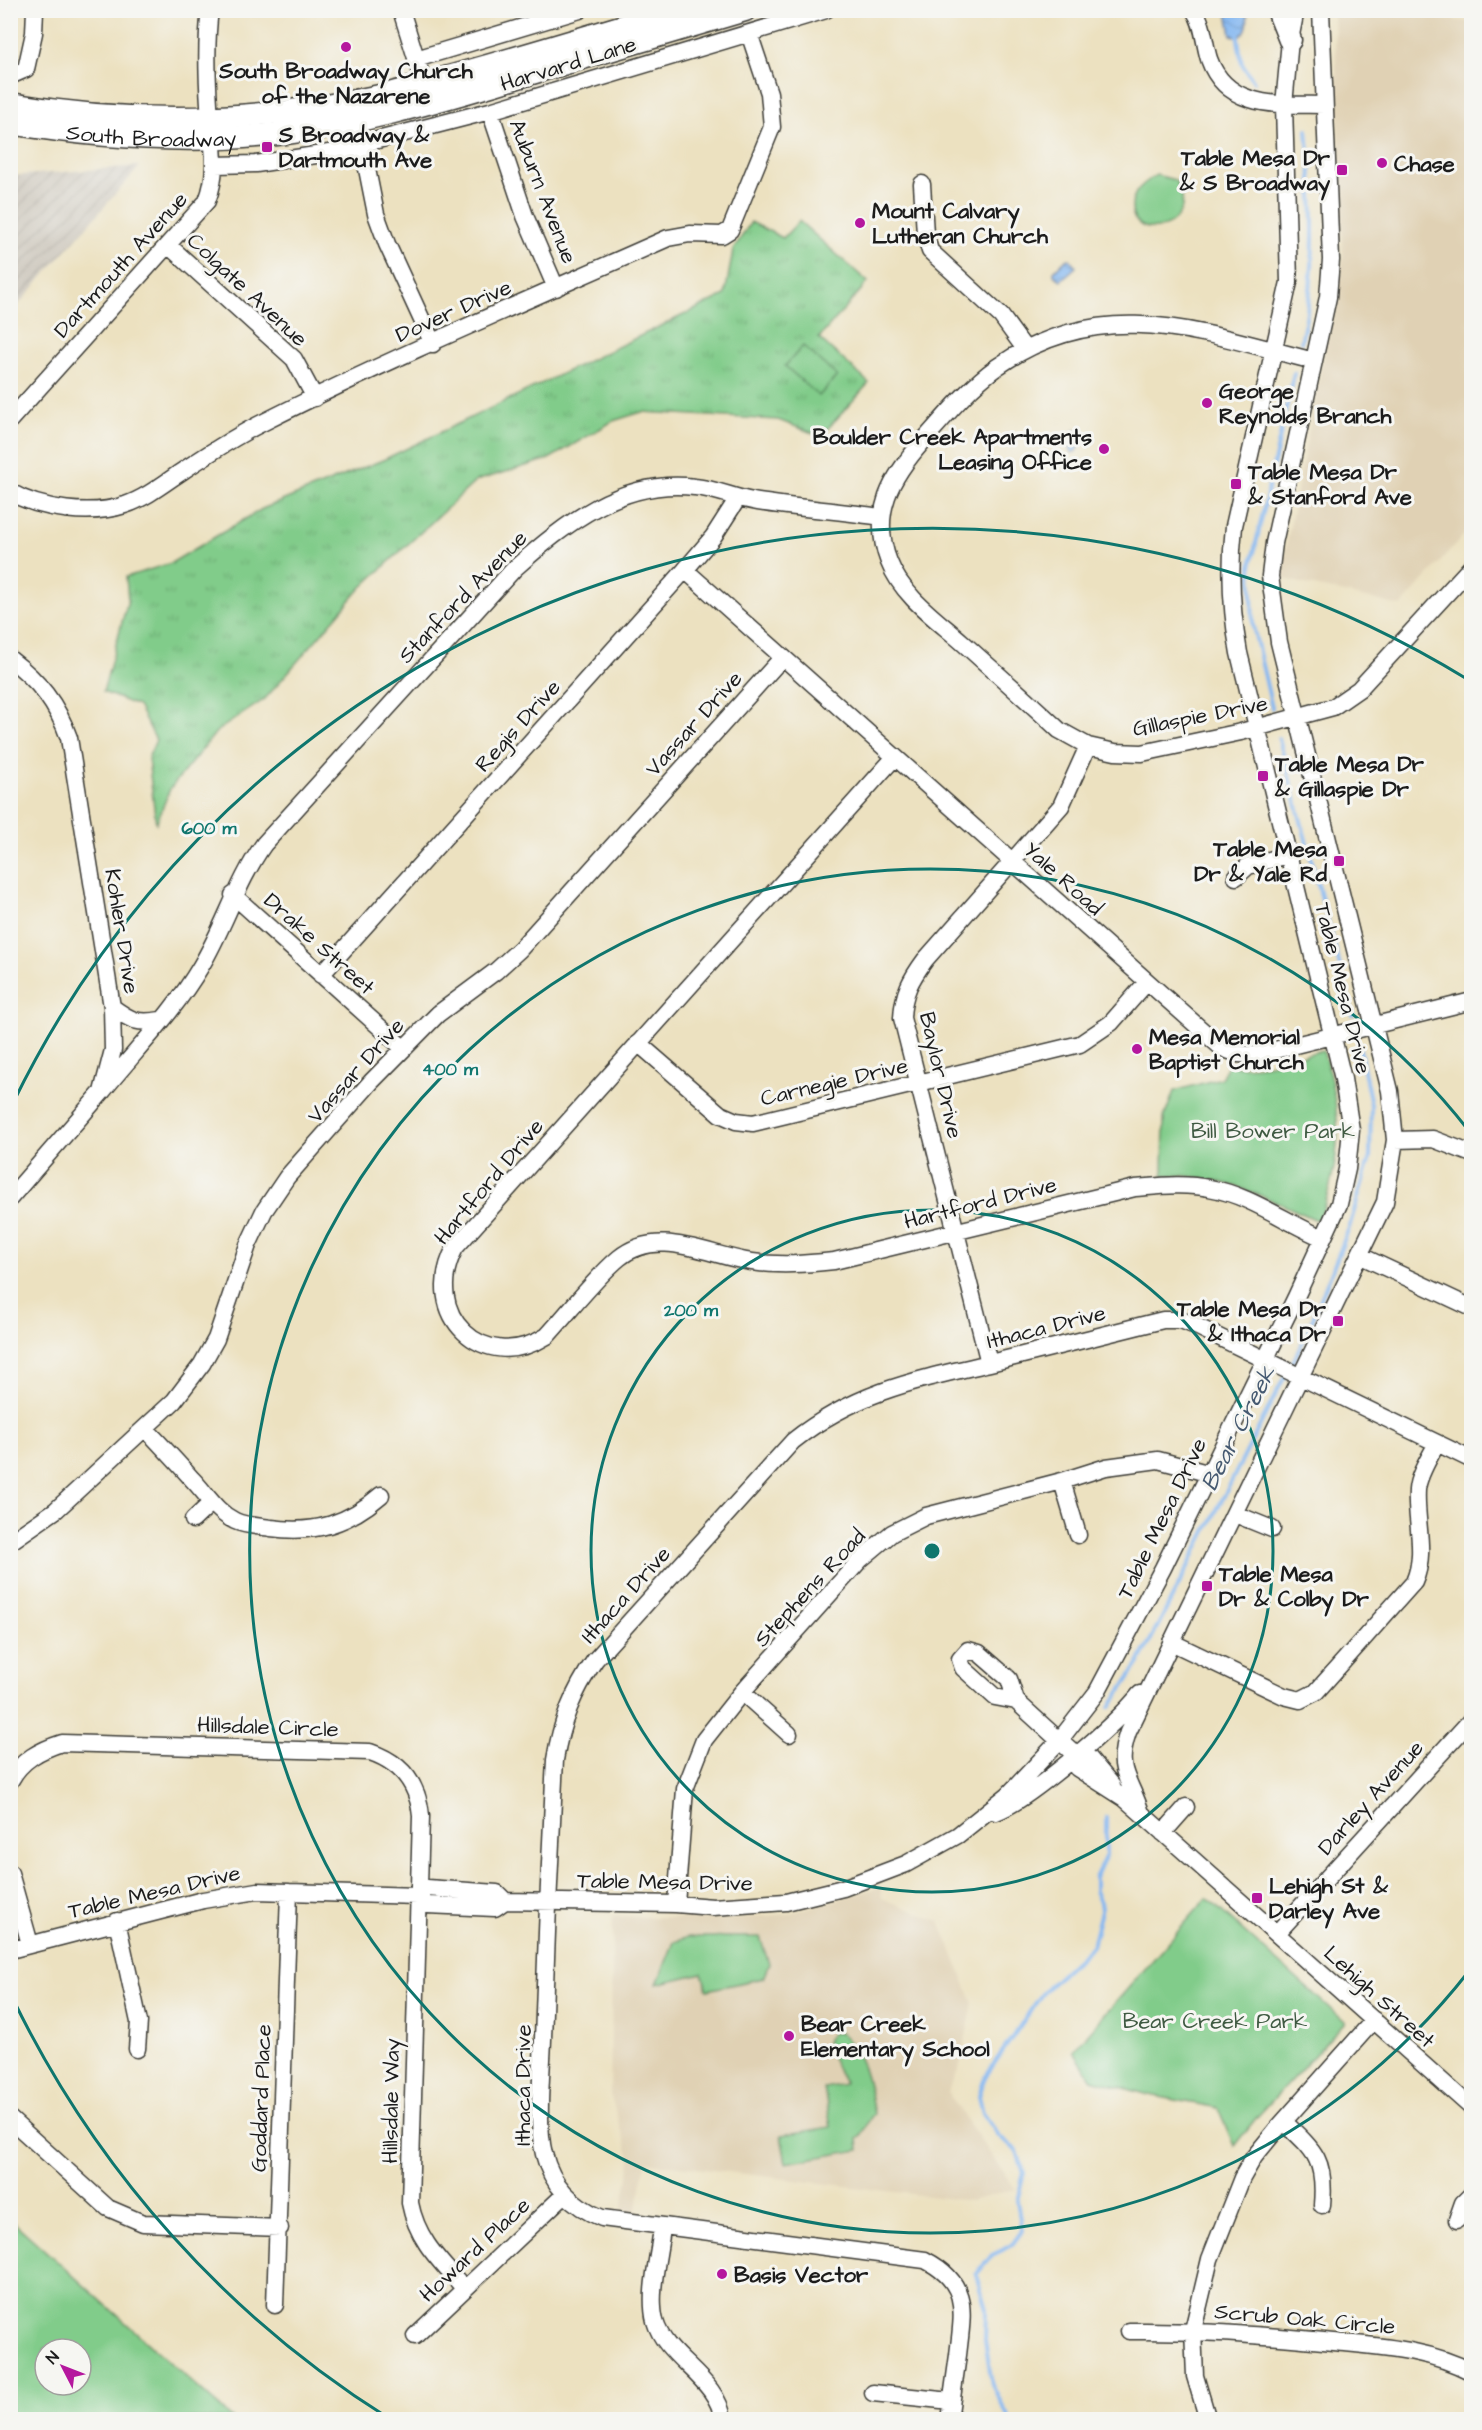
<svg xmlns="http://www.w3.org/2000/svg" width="1482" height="2430" viewBox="0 0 1482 2430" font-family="'Architects Daughter',sans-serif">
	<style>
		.built { fill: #e0d1b4 }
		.industrial { fill: url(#industrial-furrows) }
		.grass { fill: url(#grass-tufts); stroke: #4e7453; stroke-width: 1.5 }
		.green { fill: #81cc8a; stroke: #4e7453; stroke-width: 1.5; fill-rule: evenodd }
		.water { fill: url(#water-waves); stroke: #506a86; stroke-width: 1.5 }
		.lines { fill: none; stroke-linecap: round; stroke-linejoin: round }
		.stream { stroke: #84b7f1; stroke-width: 4 }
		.minor-casing { stroke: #3b3a35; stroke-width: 19 }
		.major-casing { stroke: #3b3a35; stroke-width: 25 }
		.minor { stroke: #fff; stroke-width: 16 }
		.major { stroke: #fff; stroke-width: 22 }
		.ring { fill: none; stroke: #0f766e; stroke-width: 3 }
		.poi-dot { fill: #b5179e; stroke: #f6f6f2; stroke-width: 2 }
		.labels { text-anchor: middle; stroke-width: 6; stroke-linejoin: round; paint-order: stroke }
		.street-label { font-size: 22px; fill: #1c1c1c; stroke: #f6f6f2 }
		.poi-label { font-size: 22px; font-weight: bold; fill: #1c1c1c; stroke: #f6f6f2; text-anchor: start }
		.park-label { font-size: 22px; fill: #3f5a42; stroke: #f6f6f2 }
		.water-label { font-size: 24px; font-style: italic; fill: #465a71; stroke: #f6f6f2 }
		.centre { fill: #0f766e; stroke: #f6f6f2; stroke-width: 3 }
		.ring-label { font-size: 18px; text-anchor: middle; font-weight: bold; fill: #0f766e; stroke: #f6f6f2; stroke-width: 6; stroke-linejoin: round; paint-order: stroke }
	</style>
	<defs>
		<pattern id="industrial-furrows" width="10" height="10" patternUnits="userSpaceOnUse" patternTransform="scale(1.5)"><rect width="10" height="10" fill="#c9c3b8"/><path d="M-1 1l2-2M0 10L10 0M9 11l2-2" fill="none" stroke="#aca79e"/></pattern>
		<pattern id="grass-tufts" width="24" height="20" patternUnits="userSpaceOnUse" patternTransform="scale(1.5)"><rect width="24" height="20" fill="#81cc8a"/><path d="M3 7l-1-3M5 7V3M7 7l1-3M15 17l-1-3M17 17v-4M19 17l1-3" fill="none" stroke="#6faf76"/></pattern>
		<pattern id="water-waves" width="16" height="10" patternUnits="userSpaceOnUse" patternTransform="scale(1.5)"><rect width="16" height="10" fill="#84b7f1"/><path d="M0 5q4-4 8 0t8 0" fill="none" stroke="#719dce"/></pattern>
	</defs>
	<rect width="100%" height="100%" fill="#f6f6f2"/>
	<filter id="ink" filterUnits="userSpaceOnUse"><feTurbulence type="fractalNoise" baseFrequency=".0167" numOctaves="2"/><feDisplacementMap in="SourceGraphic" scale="12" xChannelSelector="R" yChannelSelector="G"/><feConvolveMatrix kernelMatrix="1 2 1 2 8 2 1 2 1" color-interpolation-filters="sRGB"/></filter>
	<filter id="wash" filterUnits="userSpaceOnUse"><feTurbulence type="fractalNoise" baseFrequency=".008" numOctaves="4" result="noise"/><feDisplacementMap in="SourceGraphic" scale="24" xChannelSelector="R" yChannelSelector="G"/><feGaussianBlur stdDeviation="1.35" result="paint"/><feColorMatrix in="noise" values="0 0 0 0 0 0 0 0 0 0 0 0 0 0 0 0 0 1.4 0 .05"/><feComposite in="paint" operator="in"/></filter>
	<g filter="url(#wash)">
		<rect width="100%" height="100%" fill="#ece1c0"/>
		<!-- built -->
		<path class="built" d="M1334,11H1371L1471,22V527L1401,606L1280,578L1343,258Z
			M880,1887L882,1898L940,1922L973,2003L959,2069L947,2092L1015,2189L971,2201L646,2162L636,2213L622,2210L631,2161L610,2094L613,1916L725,1919L787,1914Z"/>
		<!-- industrial -->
		<path class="industrial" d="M140,166L11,313V176Z"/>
		<!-- grass -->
		<path class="grass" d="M799,221L868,282L819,338L869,383L821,436L778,420L642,412L613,421L549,459L476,481L361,588L265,699L217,731L170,789L156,824L148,758L156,740L138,706L103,692L128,600L126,577L171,563L262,509L385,459L725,295L733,250L751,222L783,238Z"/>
		<!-- green -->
		<path class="green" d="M1156,175L1175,180C1206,227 1131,247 1132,207C1132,191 1144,183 1156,175Z
			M803,346L837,376L819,396L785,366Z
			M1323,1050C1343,1116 1343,1155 1319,1221C1269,1199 1219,1173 1163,1175L1164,1118L1174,1091L1221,1078L1228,1065C1260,1071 1292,1058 1323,1050Z
			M1207,1898L1345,2022L1257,2117L1234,2146L1218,2108L1149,2095L1092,2079L1073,2051Z
			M688,1937H760L769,1964L763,1978L707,1990L702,1973L657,1984L674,1942Z
			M833,2033H840C863,2051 869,2086 874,2114C866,2121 866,2132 858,2139L859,2150L786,2163L781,2135L831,2127L824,2088L845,2084C838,2068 827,2059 827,2039Z
			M10,2219L233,2419H11ZM45,2349H81V2385H45Z"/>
		<!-- water -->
		<path class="water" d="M1227,11H1247C1248,21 1249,32 1238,37L1231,35Z
			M1070,259L1076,267L1061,280L1054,275V271L1065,260Z
			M1074,430L1080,431L1085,437L1077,451L1072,453C1068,446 1070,435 1074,430Z"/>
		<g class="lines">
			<!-- stream -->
			<path class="stream" d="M1237,33L1242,64L1254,82
				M1301,342C1318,271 1314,202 1307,130
				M1272,708L1253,626L1251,566L1294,373
				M1279,739L1353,1015
				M1290,1368L1308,1331L1349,1228L1370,1157L1371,1105L1359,1046
				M1110,1707L1139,1663L1286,1374
				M1010,2420L992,2385L985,2340L986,2309L976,2275L992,2255L1011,2246L1022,2231L1017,2201L1024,2173L1017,2151L999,2136L983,2113L979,2096L985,2077L1044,1991L1092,1946L1102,1907L1095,1891V1878L1106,1855V1817"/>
		</g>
	</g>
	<g filter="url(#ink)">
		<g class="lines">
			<defs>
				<path id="minor" d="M401,10L427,93
					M1194,10C1204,24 1204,43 1209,59C1227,110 1280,104 1324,105
					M416,59L580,10
					M10,76L26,69L34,33L35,10
					M490,111L525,216L556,288
					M362,144L376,214L387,244L433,344
					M215,165L256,164L349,150L362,144L490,111L826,10
					M922,184L925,234L930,251L1001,316L1025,349
					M168,245L294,359L315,398
					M1314,361C1203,333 1102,293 997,367C969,387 947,414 924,440C891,477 870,513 889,562C902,596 936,619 962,642C994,671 1027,700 1059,730L1088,746L1115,752L1142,753L1241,732L1333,707L1359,689L1472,566
					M10,420L207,201C220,169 211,138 209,104C207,74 206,40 210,10
					M10,492C41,510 91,516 125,505C146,498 166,482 184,470C211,452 237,435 266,421C397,355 533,298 668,238L690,234L722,235L730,230L772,127L769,93L749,33
					M685,570L1222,1048L1238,1054L1255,1055L1472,1001
					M10,659C39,681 57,704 69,738L112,1007L113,1050L102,1092L10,1198
					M895,757L455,1248C420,1314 483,1376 547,1336C569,1312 595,1278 619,1258C658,1226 709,1256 752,1262C780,1266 805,1264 834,1261L1135,1188C1160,1186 1184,1183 1209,1188C1250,1195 1285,1222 1323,1238
					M1236,877L1248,866L1287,855
					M233,895L403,1048
					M321,975L685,570L713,537L738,498
					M112,1007C131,1021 138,1024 161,1020
					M638,1043L720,1114L736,1121L753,1123L1080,1044L1111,1023L1147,982
					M102,1092C135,1051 174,1012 201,966C225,926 237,882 264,844L514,569C566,523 622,478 695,487C717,489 736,499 758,502C798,508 840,511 881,517
					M1395,1140L1433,1139L1472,1154
					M1361,1256L1472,1308
					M989,1363L902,1018C903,993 911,979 925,960L1061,806L1088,746
					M145,1428C161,1445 177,1462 192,1479C206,1493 216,1512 235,1521C246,1526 259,1526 271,1528C315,1534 348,1524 381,1495
					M1062,1481L1078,1535
					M1235,1514L1272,1529
					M193,1520L211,1503
					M10,1542L56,1510L174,1401L202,1364L216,1339L248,1245L264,1211L287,1177L371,1082L438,1014L496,971L520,949L782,658
					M1171,1642L1284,1696L1300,1700L1316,1692L1414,1582C1427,1553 1415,1521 1417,1490C1418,1475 1430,1457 1437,1443
					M742,1692L789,1734
					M1016,1701L995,1697L963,1668L960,1659L968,1650L979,1653L1009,1679L1016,1701L1074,1754L1089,1758L1112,1785
					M1074,1754L1077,1768L1124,1798L1141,1813L1472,2108
					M10,1781C21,1760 40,1750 62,1743L370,1752C400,1762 418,1783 421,1816L410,2203C417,2240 440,2261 464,2288
					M996,1812C1029,1800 1117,1723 1140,1694
					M1141,1813C1131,1779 1114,1772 1128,1732L1385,1202L1395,1140L1390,1091L1279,642L1270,576L1274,543L1328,297L1331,260L1321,10
					M1163,1833L1186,1807
					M10,1873L30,1944
					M417,1896L427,1888L497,1893L505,1901
					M676,1904L685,1789L704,1740L742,1692L861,1559L892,1533L926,1516L1062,1481L1106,1467L1158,1460L1207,1473
					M117,1921L139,2022L137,2049
					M1277,1933L1472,1719
					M10,1950L203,1900L257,1891L417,1896L427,1905L495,1908L505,1901L676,1904L713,1907L786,1902L843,1888L906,1864L958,1835L1008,1795L1059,1741L1097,1692L1163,1568L1295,1299L1339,1204L1347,1169L1351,1130L1343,1079L1239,653C1231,610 1229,570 1234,526L1289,282L1284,105L1290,40L1296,10
					M10,2119L108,2208L143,2223L280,2228
					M1284,2122C1315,2151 1326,2160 1322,2205
					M1457,2220L1463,2203L1472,2194
					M662,2228C659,2256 648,2293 655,2321C666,2360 718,2377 723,2420
					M275,2305L289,1892
					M1129,2331C1198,2330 1266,2335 1334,2342C1383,2347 1428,2349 1472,2372
					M415,2336L564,2195
					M873,2393L951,2401
					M949,2420C952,2398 955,2376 958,2355C963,2311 970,2283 925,2260L602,2218C572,2206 552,2186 544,2154C536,2124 542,2071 543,2039C546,1946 550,1853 555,1760C561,1722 573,1692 595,1660L793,1441C855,1392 916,1380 990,1363C1048,1349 1106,1334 1163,1320H1181L1198,1327L1472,1460
					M1208,2420L1195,2376L1193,2330L1210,2259L1242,2178L1254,2157L1276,2130L1374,2020"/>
				<g id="major">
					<path d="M1278,10L1290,40"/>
					<path d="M10,104C133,125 259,122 380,96C408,90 436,80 463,73C535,53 606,31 677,10"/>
					<path id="s1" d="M10,123C101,138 195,144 286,133C364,123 439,100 515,78C591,55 668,33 745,10"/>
				</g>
			</defs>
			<!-- minor casing -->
			<use href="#minor" class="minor-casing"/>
			<!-- major casing -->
			<use href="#major" class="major-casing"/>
			<!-- minor -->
			<use href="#minor" class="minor"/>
			<!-- major -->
			<use href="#major" class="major"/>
		</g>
	</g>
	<!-- distance rings -->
	<g class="ring">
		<circle cx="932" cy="1551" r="341"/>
		<path d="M1469 1971A682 682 0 1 1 1469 1131"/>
		<path d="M390 2419A1023 1023 0 0 1 13 1999M13 1103A1023 1023 0 0 1 1467 679"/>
	</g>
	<!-- markers -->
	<g class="poi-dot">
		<circle cx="346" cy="47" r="6"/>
		<rect x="261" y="141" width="12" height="12" rx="3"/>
		<circle cx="1382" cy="163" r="6"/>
		<rect x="1336" y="164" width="12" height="12" rx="3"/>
		<circle cx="860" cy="223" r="6"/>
		<circle cx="1207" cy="403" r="6"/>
		<circle cx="1104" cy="449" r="6"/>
		<rect x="1230" y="478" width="12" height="12" rx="3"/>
		<rect x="1257" y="770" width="12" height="12" rx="3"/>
		<rect x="1333" y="855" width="12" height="12" rx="3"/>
		<circle cx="1137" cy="1049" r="6"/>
		<rect x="1332" y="1315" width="12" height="12" rx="3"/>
		<rect x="1201" y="1580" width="12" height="12" rx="3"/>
		<rect x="1251" y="1892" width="12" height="12" rx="3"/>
		<circle cx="789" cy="2036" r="6"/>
		<circle cx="722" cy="2274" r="6"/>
	</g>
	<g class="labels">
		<!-- street labels -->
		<g class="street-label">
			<text transform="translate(568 63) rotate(-17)" y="8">Harvard Lane</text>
			<text dy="8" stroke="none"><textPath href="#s1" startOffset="142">South Broadway</textPath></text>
			<text transform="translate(544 191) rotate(69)" y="8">Auburn Avenue</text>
			<text transform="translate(120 264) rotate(-48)" y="8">Dartmouth Avenue</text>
			<text transform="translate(248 289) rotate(43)" y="8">Colgate Avenue</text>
			<text transform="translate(453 310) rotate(-24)" y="8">Dover Drive</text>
			<text transform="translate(462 596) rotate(-46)" y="8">Stanford Avenue</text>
			<text transform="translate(1200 715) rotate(-11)" y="8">Gillaspie Drive</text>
			<text transform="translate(693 723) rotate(-48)" y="8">Vassar Drive</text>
			<text transform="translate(517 725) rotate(-48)" y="8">Regis Drive</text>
			<text transform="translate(1064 878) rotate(42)" y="8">Yale Road</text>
			<text transform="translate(123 931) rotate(81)" y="8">Kohler Drive</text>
			<text transform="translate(320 943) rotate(42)" y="8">Drake Street</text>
			<text transform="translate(1344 988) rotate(76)" y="8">Table Mesa Drive</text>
			<text transform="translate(355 1070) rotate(-48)" y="8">Vassar Drive</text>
			<text transform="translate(942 1075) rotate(77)" y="8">Baylor Drive</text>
			<text transform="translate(834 1081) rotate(-13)" y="8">Carnegie Drive</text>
			<text transform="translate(488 1181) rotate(-50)" y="8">Hartford Drive</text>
			<text transform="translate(980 1202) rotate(-14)" y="8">Hartford Drive</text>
			<text transform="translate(1046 1326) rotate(-14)" y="8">Ithaca Drive</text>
			<text transform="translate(1161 1518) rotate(-64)" y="8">Table Mesa Drive</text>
			<text transform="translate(809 1587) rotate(-47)" y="8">Stephens Road</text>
			<text transform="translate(625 1594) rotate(-48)" y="8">Ithaca Drive</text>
			<text transform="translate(268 1726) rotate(2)" y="8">Hillsdale Circle</text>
			<text transform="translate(1370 1797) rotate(-48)" y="8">Darley Avenue</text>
			<text transform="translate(665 1881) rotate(1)" y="8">Table Mesa Drive</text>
			<text transform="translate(154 1891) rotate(-13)" y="8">Table Mesa Drive</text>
			<text transform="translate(1380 1996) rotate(42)" y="8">Lehigh Street</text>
			<text transform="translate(522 2085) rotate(-90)" y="8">Ithaca Drive</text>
			<text transform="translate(260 2098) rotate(-88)" y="8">Goddard Place</text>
			<text transform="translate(390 2101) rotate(-89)" y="8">Hillsdale Way</text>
			<text transform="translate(474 2249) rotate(-43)" y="8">Howard Place</text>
			<text transform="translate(1305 2318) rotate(5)" y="8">Scrub Oak Circle</text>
		</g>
		<!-- poi labels -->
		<g class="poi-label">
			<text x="346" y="78" text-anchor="middle">South Broadway Church<tspan x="346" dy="25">of the Nazarene</tspan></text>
			<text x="279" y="142">S Broadway &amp;<tspan x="279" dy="25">Dartmouth Ave</tspan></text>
			<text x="1330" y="165" text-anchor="end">Table Mesa Dr<tspan x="1330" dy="25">&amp; S Broadway</tspan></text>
			<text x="1394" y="171">Chase</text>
			<text x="872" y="218">Mount Calvary<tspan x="872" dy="25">Lutheran Church</tspan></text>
			<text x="1219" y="398">George<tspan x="1219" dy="25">Reynolds Branch</tspan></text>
			<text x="1092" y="444" text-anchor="end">Boulder Creek Apartments<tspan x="1092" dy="25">Leasing Office</tspan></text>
			<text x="1248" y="479">Table Mesa Dr<tspan x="1248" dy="25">&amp; Stanford Ave</tspan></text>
			<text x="1275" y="771">Table Mesa Dr<tspan x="1275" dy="25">&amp; Gillaspie Dr</tspan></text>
			<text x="1327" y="856" text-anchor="end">Table Mesa<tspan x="1327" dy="25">Dr &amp; Yale Rd</tspan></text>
			<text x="1149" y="1044">Mesa Memorial<tspan x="1149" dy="25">Baptist Church</tspan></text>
			<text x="1326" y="1316" text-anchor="end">Table Mesa Dr<tspan x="1326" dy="25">&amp; Ithaca Dr</tspan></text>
			<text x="1219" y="1581">Table Mesa<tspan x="1219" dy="25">Dr &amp; Colby Dr</tspan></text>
			<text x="1269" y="1893">Lehigh St &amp;<tspan x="1269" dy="25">Darley Ave</tspan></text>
			<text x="801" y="2031">Bear Creek<tspan x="801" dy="25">Elementary School</tspan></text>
			<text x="734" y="2282">Basis Vector</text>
		</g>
		<!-- park labels -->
		<g class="park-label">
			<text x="1273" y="1138">Bill Bower Park</text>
			<text x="1215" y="2028">Bear Creek Park</text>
		</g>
		<!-- water labels -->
		<g class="water-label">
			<text transform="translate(1238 1428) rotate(-63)" y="8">Bear Creek</text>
		</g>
	</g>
	<circle cx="932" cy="1551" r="9" class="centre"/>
	<g class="ring-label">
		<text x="209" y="834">600 m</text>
		<text x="450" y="1075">400 m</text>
		<text x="691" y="1316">200 m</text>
	</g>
	<!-- margin -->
	<rect width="1482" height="2430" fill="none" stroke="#f6f6f2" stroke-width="36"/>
	<!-- north arrow -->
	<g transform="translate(63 2367) rotate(312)"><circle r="28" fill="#f6f6f2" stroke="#9f9f9c" stroke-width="1.5"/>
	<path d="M0-4.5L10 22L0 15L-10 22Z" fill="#b5179e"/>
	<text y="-9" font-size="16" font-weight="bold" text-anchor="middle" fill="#1c1c1c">N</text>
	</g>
</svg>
